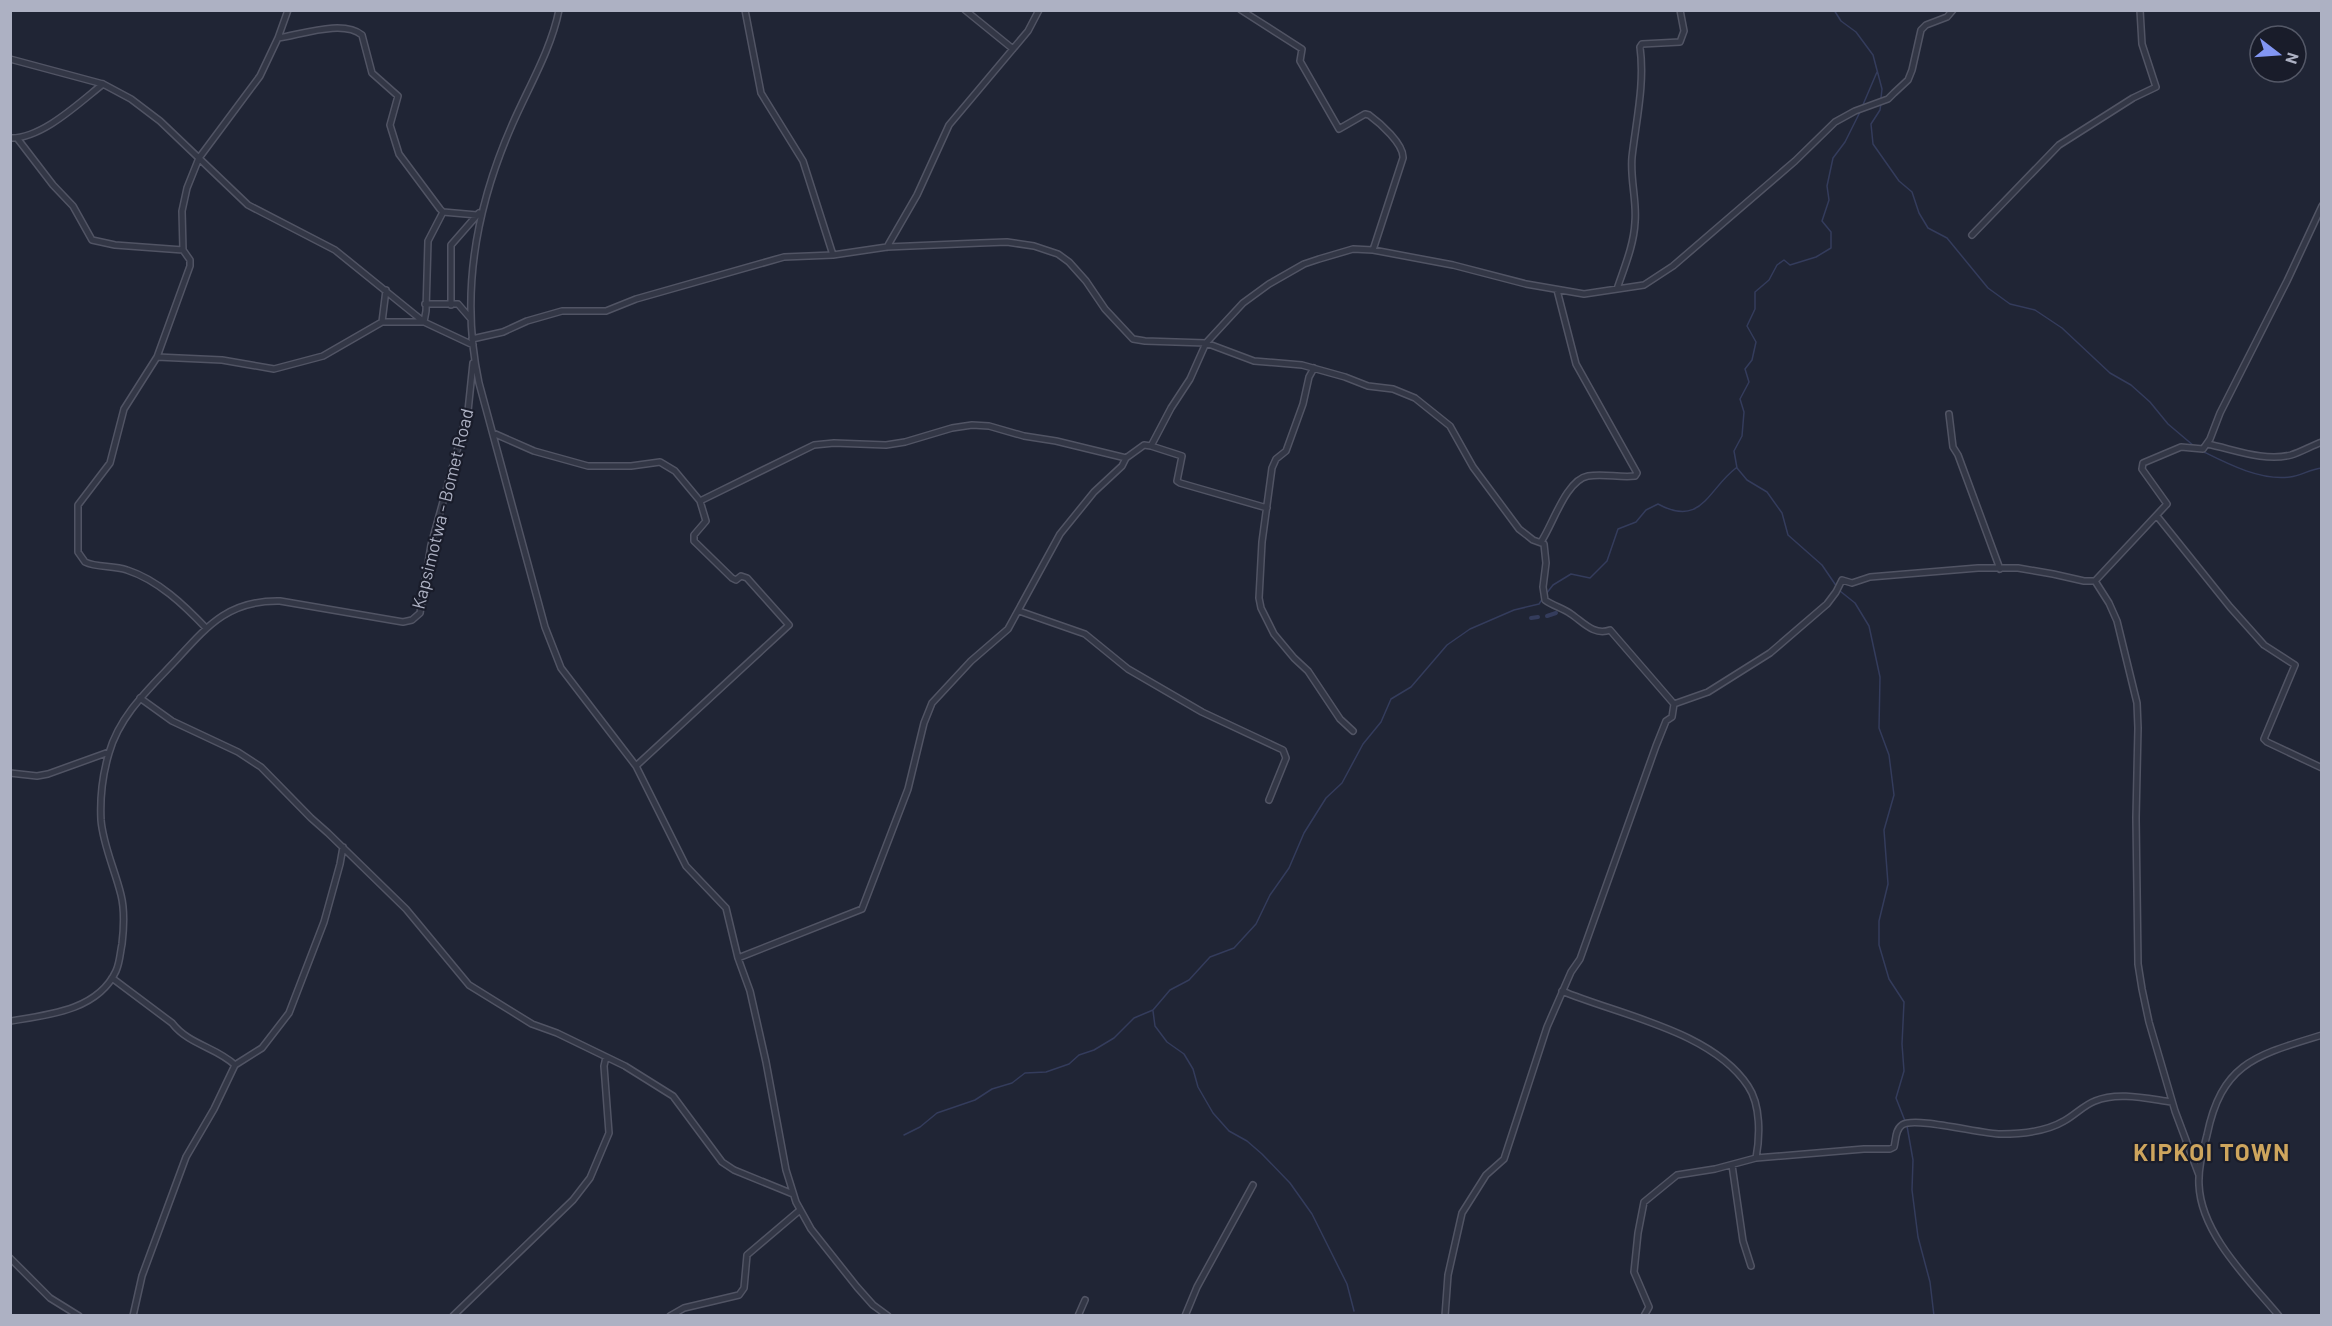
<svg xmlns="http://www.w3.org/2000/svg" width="2332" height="1326" viewBox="0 0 2332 1326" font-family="Barlow,sans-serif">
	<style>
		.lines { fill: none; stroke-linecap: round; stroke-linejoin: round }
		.stream { stroke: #343c5c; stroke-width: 1.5 }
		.canal { stroke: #343c5c; stroke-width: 4 }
		.minor-casing { stroke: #515464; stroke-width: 8 }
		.minor { stroke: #333746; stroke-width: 5 }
		.labels { text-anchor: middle; stroke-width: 4.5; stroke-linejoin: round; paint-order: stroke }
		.street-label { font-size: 18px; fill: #adb1c3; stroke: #191c2a }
		.district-label { font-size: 24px; font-weight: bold; letter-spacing: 1.5px; fill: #cea55d; stroke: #191c2a }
	</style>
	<rect width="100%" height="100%" fill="#202535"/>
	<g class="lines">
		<!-- stream -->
		<path class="stream" d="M1834,10L1841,21L1856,32L1873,55L1882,89L1881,98
			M1881,103L1880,110L1871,124L1873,144L1899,181L1912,192L1919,213L1928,228L1947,238L1988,288L2010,304L2035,310L2062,328L2110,373L2131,385L2150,402L2168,424L2194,446
			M1862,107L1877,72
			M2204,452C2228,464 2261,481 2290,477C2301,476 2310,469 2322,468
			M1837,587L1822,565L1788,535L1782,513L1767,492L1747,480L1737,468L1734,451L1742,436L1744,412L1740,399L1749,382L1745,369L1752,360L1756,342L1747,326L1755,309V292L1769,280L1777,265L1784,260L1790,265L1816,257L1831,248V232L1822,221L1829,200L1827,186L1833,158L1845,142L1860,112
			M1840,591L1855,603L1869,626L1880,677L1879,728L1889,755L1894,795L1884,830L1888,884L1879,921V945L1889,979L1904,1002L1902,1044L1904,1071L1896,1098L1905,1121
			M1546,594L1553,585L1571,574L1590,578L1607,561L1618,529L1636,522L1646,510L1658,504C1702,528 1708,489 1736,468
			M1153,1011L1155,1026L1167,1042L1184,1054L1193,1069L1198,1087L1213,1113L1229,1131L1247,1141L1262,1154L1290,1183L1312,1214L1347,1284L1354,1311
			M1907,1126L1913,1160L1912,1190L1918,1237L1930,1282L1934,1316
			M904,1135L920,1127L937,1113L975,1100L992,1089L1012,1083L1025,1073L1046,1072L1069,1064L1079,1055L1094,1050L1114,1038L1134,1018L1153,1010L1170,990L1189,980L1210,957L1234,948L1256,924L1270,895L1289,868L1304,833L1326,798L1342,783L1363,744L1381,722L1391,699L1411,687L1447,645L1470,629L1514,610L1539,604L1543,598"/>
		<!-- canal -->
		<path class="canal" d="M1547,616L1556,613
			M1531,618L1538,617"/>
		<defs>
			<path id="minor" d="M559,10C551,50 528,88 512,125C476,207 460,295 479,383L545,627L561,668L636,766L686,866L726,908L738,958L750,991L766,1062L786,1170L796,1202L811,1229L857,1287L873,1305L888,1316
				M745,10L761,93L803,161L833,255
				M965,10L1013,49
				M1241,10L1302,49L1300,61L1339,129L1365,114L1369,115C1380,123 1404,144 1403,158L1373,250
				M278,38L288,10
				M10,59L103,84L131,99L160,121L248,205L335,250L424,322L473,345
				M10,138C42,139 80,102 103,84
				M17,138L53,185L73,206L92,240L115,245L183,250L182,211L187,188L199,158L260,76L278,38C300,35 343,19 362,35L372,73L398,96L390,125L399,154L440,209L443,212L477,215
				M1972,235L2059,145L2133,98L2156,87L2142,44L2140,10
				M887,247L917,195L949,125L1028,31L1039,10
				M183,250L190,260V266L157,357L124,409L110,463L78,505V552L85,562C97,568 113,565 127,570C158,580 184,605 206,628
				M1617,289C1624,268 1634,245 1635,222C1637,201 1630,179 1632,157C1636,121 1645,84 1640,47L1642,44L1680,42L1684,31L1680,10
				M425,304H458L471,319
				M451,305V245L479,213
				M382,322L386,290
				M472,339L503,332L527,321L562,311H606L636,299L784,257L833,255L887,247L980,243L1007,242L1034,246L1058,254L1069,262L1086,281L1105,309L1133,339L1145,341L1206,343L1254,361L1302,365L1345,377L1368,386L1393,389L1415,398L1450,426L1473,467L1519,529L1533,540L1544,544L1546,563L1543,587L1545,600C1553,606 1563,608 1571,614C1583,622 1594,636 1610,630L1674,704L1672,717L1666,721L1656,746L1580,959L1571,972L1547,1027L1504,1159L1486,1175L1462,1213L1448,1275L1445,1316
				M157,357L222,360L274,369L323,356L382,322H424L426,311L428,241L443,212
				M1314,368L1309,377L1303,404L1286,451L1276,459L1272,468L1262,542L1259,598L1261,608L1274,634L1294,658L1308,671L1340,719L1353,731
				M1949,414L1953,447L1958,455L2000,569
				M493,433L534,451L588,466H631L660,462L675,471L700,501L814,445L834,443L886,445L905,442L952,428L972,425L989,426L1024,436L1056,441L1126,458
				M2207,444C2233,449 2264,462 2291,455C2301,452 2311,446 2322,442
				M1151,446L1182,456L1177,481L1180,483L1267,508
				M2157,516L2230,607L2264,645L2295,665L2264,739L2267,742L2322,768
				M1541,542C1553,524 1566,480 1588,476C1604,473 1619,478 1635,476L1637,473L1576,364L1557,290
				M2095,581L2109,603L2117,621L2137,703L2138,728L2136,818L2138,964L2142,989L2149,1022L2175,1111L2199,1175
				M2095,581L2167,504L2142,469L2143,463L2181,447L2203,449L2210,439L2220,413L2287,281L2322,206
				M1019,611L1085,634L1128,669L1202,712L1283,750L1286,758L1269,800
				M140,698L172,721L238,752L261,767L311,818L328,833L406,909L469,985L532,1024L557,1033L625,1066L673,1096L722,1162L734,1170L793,1194
				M1674,704L1708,692L1770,653L1827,604L1836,592L1842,580L1852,583L1870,577L1978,568H2018L2053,574L2084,581H2095
				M636,766L789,625L747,578L741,576L736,580L732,578L694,541V535L706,521L700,501
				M10,773L37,776L48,774L109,752
				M738,958L862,909L908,789L924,723L932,703L971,661L1008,629L1060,534L1094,492L1122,466L1126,458L1144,445L1151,446L1171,408L1190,379L1206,343L1243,303L1269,284L1304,264L1319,259L1353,249L1373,250L1453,265L1526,284L1584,294L1644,285L1673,266L1795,161L1835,122L1855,111L1888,99L1894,93L1908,80L1912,70L1921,30L1926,25L1947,17L1953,10
				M112,978L172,1023C189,1045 216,1047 235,1065
				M1562,991C1619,1015 1712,1031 1748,1086C1761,1105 1760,1137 1756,1158L1715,1169L1677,1175L1644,1202L1638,1233L1634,1272L1649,1307L1644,1316
				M10,1021C49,1015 98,1010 116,971C120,962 120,953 122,944C124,927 125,911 121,895C115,870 103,845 101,820C100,799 103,773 109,753C120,714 151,687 178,658C209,624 230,600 280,601L403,622L412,620L420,613L431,545L468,411L473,363
				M1756,1158L1864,1149H1890L1894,1147C1896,1140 1895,1130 1902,1125C1914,1116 1981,1134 2001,1134C2021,1134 2047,1131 2064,1121C2075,1115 2084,1105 2095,1101C2118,1091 2149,1099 2172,1102
				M1732,1165L1743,1241L1751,1266
				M10,1258L50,1298L79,1316
				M133,1316L142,1276L186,1157L214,1109L235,1065L262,1048L289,1013L324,922L340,864L343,847
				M453,1316L573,1200L590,1178L609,1133L604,1066L606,1057
				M670,1316L684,1308L739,1295L744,1288L747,1255L800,1210
				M1078,1316L1085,1300
				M1185,1316L1197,1287L1253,1185
				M2279,1316C2249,1280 2201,1234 2199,1185C2198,1168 2203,1151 2207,1135C2222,1062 2257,1055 2322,1035"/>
		</defs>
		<!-- minor casing -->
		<use href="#minor" class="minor-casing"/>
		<!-- minor -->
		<use href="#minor" class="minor"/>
	</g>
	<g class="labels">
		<!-- street labels -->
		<g class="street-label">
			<text transform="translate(443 509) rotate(-76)" y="6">Kapsimotwa - Bomet Road</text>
		</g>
		<!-- district labels -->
		<g class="district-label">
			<text x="2212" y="1161">KIPKOI TOWN</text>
		</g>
	</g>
	<!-- border -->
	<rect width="2332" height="1326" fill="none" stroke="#adb1c3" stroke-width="24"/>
	<!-- north arrow -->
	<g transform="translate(2278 54) rotate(107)"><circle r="28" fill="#191c2a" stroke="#545867" stroke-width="1.5"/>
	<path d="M0-4.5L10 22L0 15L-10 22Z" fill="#8296f3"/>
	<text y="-9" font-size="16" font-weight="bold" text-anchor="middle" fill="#adb1c3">N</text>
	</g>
</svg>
